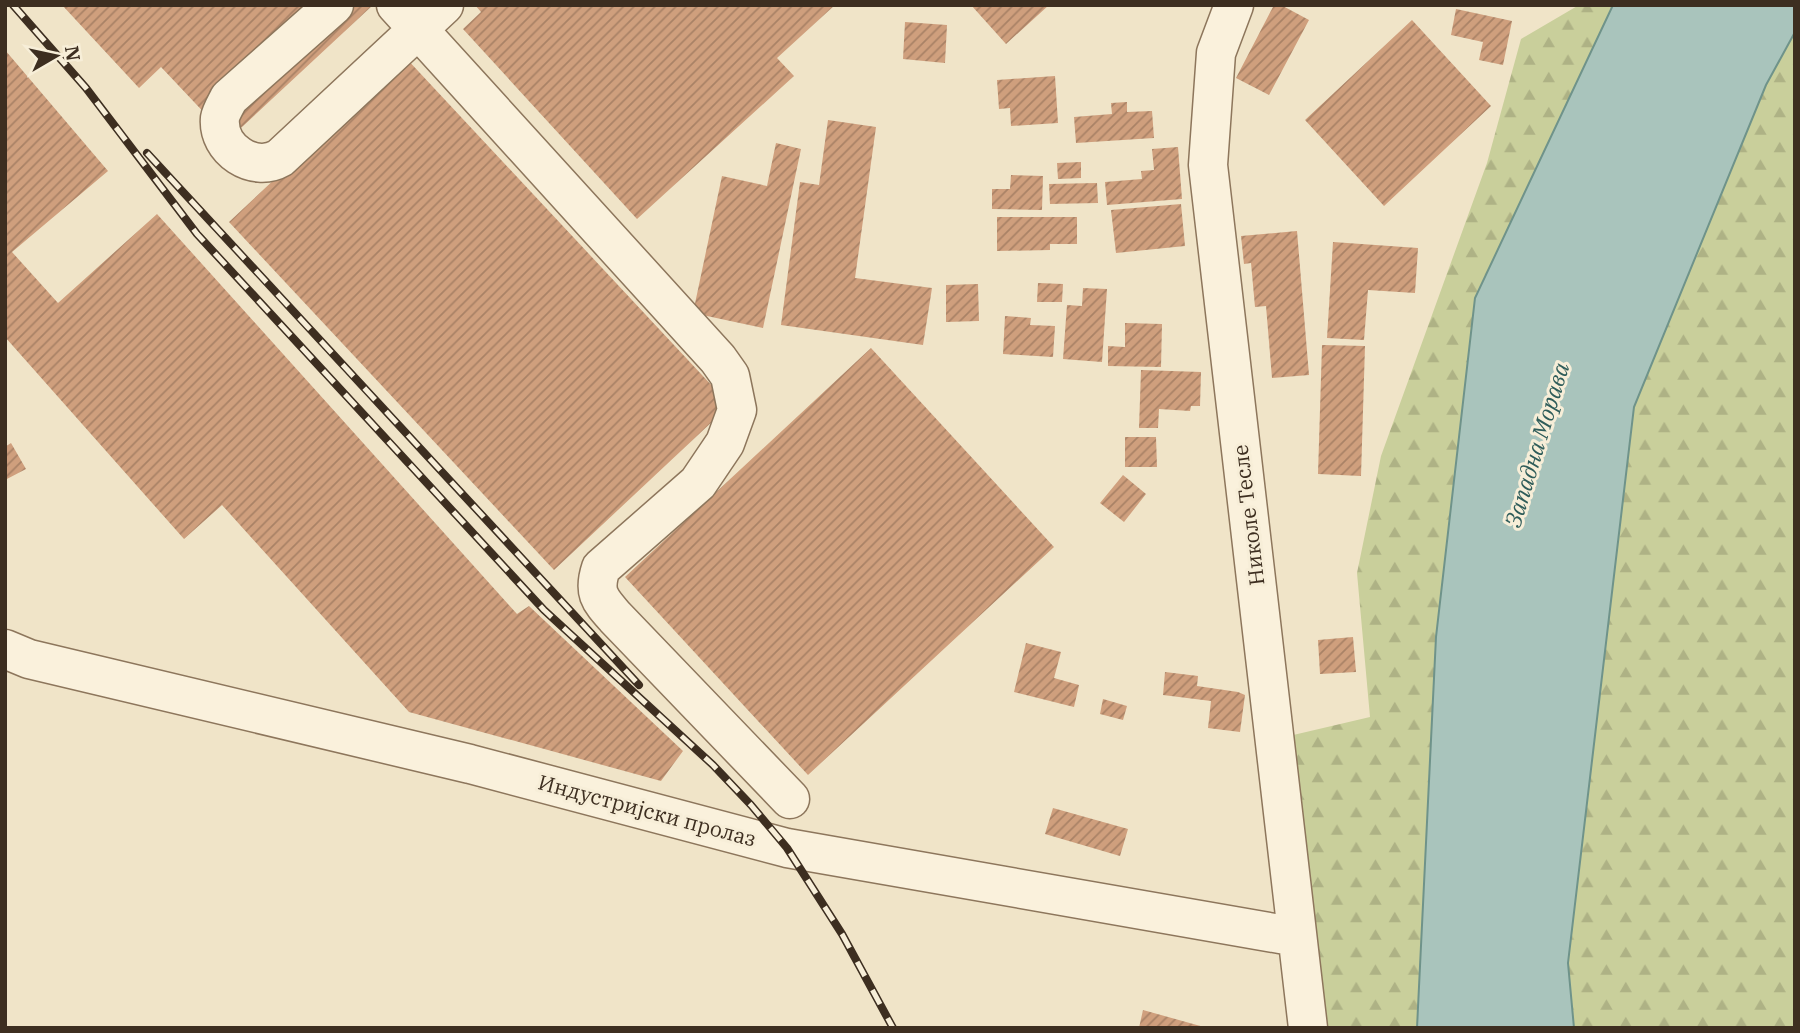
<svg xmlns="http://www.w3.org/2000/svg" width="1800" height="1033" viewBox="0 0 1800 1033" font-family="'IBM Plex Serif',serif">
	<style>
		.forest { fill: url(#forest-firs) }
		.water { fill: #a9c4bc; stroke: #6f938a; stroke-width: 2 }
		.building { fill: url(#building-hatch) }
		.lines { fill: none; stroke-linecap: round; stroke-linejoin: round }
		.minor-casing { stroke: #8d765c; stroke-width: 41 }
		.minor { stroke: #faf1dc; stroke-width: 38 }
		.rail-casing { stroke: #3d2e20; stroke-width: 8 }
		.rail { stroke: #f7eed8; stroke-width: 5; stroke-dasharray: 16; stroke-linecap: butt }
		.labels { text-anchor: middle; stroke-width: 6; stroke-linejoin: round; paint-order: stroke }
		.street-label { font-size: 21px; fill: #3d2e20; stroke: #f7eed8 }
		.water-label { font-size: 23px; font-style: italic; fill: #2f5d5a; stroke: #f7eed8 }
	</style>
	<defs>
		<pattern id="forest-firs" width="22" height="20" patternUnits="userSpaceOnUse" patternTransform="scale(1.75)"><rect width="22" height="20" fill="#c9cf9b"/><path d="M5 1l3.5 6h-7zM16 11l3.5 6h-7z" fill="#aeb285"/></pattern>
		<pattern id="building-hatch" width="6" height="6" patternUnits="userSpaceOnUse" patternTransform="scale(1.75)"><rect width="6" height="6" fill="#cf9f7d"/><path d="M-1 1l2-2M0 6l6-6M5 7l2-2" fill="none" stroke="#a98266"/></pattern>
	</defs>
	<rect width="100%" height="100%" fill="#f0e4c8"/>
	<!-- forest -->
	<path class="forest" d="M1579,5H1613L1475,298L1417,1028H1322L1289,736L1370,717L1357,573L1381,456L1487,163L1521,39Z
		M1795,32V1028H1574L1568,963L1634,407L1766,85Z"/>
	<!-- water -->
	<path class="water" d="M1613,5H1795V32L1766,85L1634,407L1568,963L1574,1028H1417L1436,637L1475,298Z"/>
	<!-- building -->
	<path class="building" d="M62,5H373L229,139L161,67L139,88Z
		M475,5H835L777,58L794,76L637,219L463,29L481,12Z
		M971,5H1049L1006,44Z
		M1274,5H1281L1309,20L1269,95L1236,78Z
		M1456,9L1512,21L1503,65L1479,60L1483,42L1451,35Z
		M1412,20L1491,106L1384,206L1305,120Z
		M905,22L947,25L945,63L903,59Z
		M5,50L108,171L12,252L58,303L157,214L517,614L529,606L683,751L661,781L409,712L222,505L184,539L5,337Z
		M405,57L730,405L554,570L229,222Z
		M1055,76L1058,123L1011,126L1010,108L999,109L997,80Z
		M1127,102V112L1152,111L1154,138L1076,143L1074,117L1112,114L1111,103Z
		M828,120L876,127L855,278L932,288L923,345L781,325L800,182L819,185Z
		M776,143L801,149L763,328L693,313L722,176L767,186Z
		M1178,147L1182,199L1107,205L1105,182L1142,179L1141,171L1154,170L1152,149Z
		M1081,162V178L1058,179L1057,163Z
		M1011,175L1043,176L1042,210L992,209V189H1010Z
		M1097,183L1098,203L1050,204L1049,184Z
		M1181,204L1185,246L1116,253L1111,210Z
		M997,217H1077V244H1050V250L997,251Z
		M1297,231L1309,375L1272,378L1266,306L1255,307L1251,263L1244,264L1241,236Z
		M1333,242L1418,248L1415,293L1368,290L1364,340L1327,338Z
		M1038,283L1063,284L1062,302H1037Z
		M978,284L979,321L946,322V285Z
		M1083,288L1107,289L1102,362L1063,359L1067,305L1082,306Z
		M1005,316L1031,318L1030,325L1055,326L1053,357L1003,354Z
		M1125,323L1162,324L1161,367L1108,366V346L1125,347Z
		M1322,345L1365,346L1361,476L1318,474Z
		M871,348L1054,547L808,775L625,577Z
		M1141,370L1201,372L1200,406H1191L1190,411L1159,409L1158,428H1139Z
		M1125,437H1156L1157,467H1125Z
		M11,443L26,469L5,480V447Z
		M1123,475L1146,494L1124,522L1100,503Z
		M1353,637L1356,672L1320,674L1318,640Z
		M1026,643L1061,652L1054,678L1079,685L1074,707L1014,692Z
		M1165,672L1198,676L1197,686L1238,692L1245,695L1240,732L1208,728L1211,701L1163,695Z
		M1103,699L1127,706L1123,720L1100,714Z
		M1053,808L1128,829L1120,856L1045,834Z
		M1143,1010L1204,1027V1028H1139Z"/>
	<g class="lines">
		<defs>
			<path id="minor" d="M334,5L229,98C226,104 221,112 220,118C217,150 254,173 280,158L444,5
				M396,5L718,359L730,376L737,410L725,443L698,483L601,568C593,592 599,599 615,617L790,799
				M1234,5L1216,53L1208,165L1308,1028
				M5,649L29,659L470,764L787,848L1297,937"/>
		</defs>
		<!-- minor casing -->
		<use href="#minor" class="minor-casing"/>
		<!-- minor -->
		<use href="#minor" class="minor"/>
		<defs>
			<path id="rail" d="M13,5L86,88L197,234L544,610L713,765L751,805L787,848L842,934L893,1028
				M147,153L639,685"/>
		</defs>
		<!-- rail casing -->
		<use href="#rail" class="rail-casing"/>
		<!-- rail -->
		<use href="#rail" class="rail"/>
	</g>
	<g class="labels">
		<!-- street labels -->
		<g class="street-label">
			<text transform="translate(1249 515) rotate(-97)" y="7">Николе Тесле</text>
			<text transform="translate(647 811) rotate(15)" y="7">Индустријски пролаз</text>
		</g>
		<!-- water labels -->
		<g class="water-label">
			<text transform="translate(1537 445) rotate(-73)" y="8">Западна Морава</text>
		</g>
	</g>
	<!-- border -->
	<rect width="1800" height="1033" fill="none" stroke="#3d2e20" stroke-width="14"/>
	<!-- north arrow -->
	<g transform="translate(56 56) rotate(81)" stroke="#f7eed8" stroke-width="5" paint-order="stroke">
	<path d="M0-5L12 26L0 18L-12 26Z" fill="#3d2e20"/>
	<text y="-10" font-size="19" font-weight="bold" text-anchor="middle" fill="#3d2e20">N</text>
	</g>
</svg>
